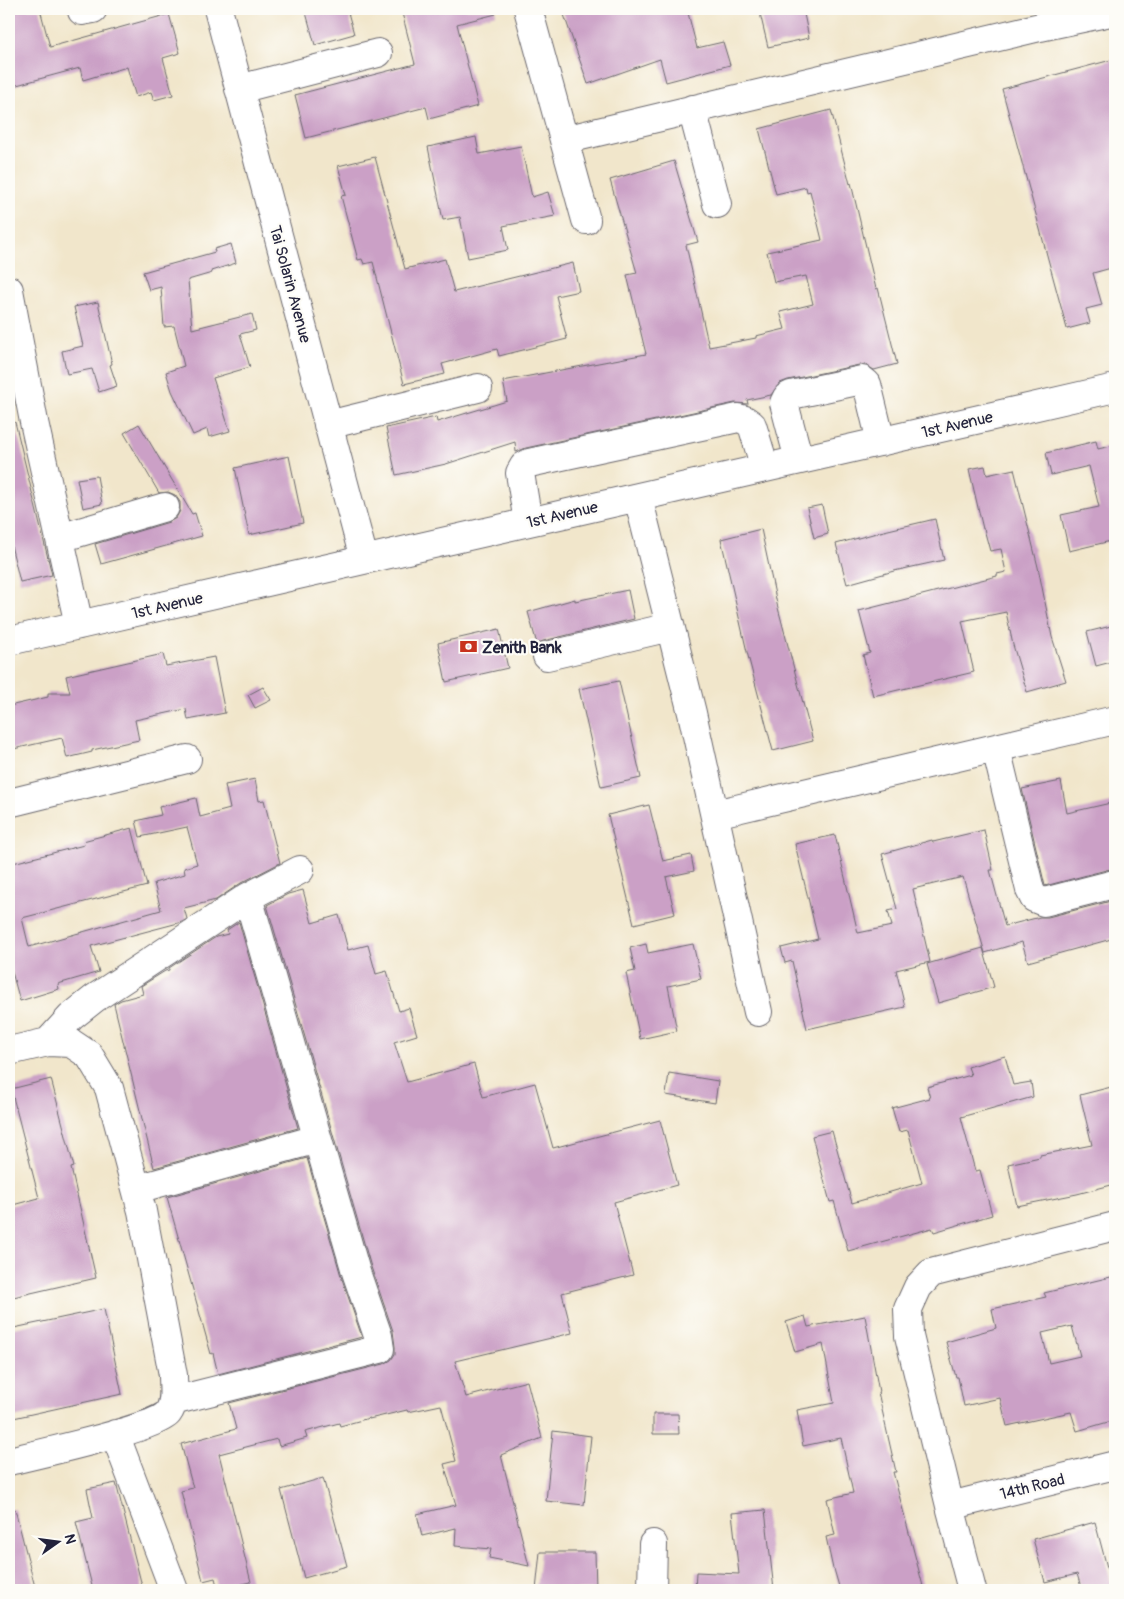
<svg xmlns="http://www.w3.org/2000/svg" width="1124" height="1599" viewBox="0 0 1124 1599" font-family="Pangolin,sans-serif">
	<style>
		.building { fill: #cba0c6; fill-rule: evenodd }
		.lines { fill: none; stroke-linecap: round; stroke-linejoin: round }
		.minor-casing { stroke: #6a676d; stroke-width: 30 }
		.minor { stroke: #fff; stroke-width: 28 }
		.labels { text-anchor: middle; stroke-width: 4.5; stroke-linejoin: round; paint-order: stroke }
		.street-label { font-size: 16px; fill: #22223b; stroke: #fdfcf7 }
		.poi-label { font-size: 16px; font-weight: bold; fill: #22223b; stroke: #fdfcf7; text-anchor: start }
	</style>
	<rect width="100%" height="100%" fill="#fdfcf7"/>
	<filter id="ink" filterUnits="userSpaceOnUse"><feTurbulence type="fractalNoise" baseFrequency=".02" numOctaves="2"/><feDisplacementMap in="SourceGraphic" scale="10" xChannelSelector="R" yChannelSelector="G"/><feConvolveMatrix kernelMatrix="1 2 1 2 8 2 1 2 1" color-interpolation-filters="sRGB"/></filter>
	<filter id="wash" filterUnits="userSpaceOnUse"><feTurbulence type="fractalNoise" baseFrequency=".0096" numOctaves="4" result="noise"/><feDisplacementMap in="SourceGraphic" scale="20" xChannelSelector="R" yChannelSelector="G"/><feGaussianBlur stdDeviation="1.12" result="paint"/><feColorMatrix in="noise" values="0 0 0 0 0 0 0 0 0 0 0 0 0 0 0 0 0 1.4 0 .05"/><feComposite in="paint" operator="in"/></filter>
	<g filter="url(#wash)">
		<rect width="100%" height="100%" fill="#f1e6cb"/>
		<g id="blocks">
			<!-- building -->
			<path class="building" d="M9,9H40L50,47L169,14L180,53L163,58L173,95L154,100L151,92L136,97L127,67L83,80L80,68L13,86L9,71Z
				M305,9H347L354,34L315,45Z
				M401,9H495L496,14L457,24L478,106L429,119L426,107L306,138L295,95L415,64Z
				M562,9H687L697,48L723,42L730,65L666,82L660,59L588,84Z
				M759,9H803L809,38L768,47Z
				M1115,59V267L1093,273L1102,305L1086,309L1090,323L1067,329L1002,89Z
				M831,110L850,184L851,183L876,289L878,288L897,364L874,370L866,365H859L788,380L780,383L771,395L747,400L748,404L735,403L526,448L516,452L515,442L446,464L396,475L386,428L436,417L437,422L507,401L503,381L646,354L627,275L637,273L610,180L674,161L698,242L686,245L709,347L756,338V336L785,329L780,312L813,304L806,276L774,282L767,252L822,240L810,191L807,192L806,187L776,194L759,129Z
				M476,137L479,154L521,146L532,197L548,192L555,216L503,226L508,250L468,258L460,217L443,220L428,147Z
				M375,157L405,269L445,259L454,292L573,263L579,291L556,296L567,339L499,356L497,349L442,364L445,374L404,384L373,262L364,264L362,259L358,260L341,196L346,195L338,166Z
				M231,244L236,263L211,271L212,273L188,280L192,329L252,314L256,330L240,334L250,367L213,378L230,431L209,437L207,429L193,435L172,391L166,372L184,366L174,326L164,327L161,287L149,290L143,272L215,252L214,249Z
				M98,302L112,364L110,365L117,386L99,392L92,369L67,374L62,351L83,346L74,307Z
				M15,422L52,575L20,582L9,537V423Z
				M139,424L192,514L195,513L202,536L101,564L95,544L169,522L176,518L180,511V502L175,495L168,492L159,493L124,433Z
				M1096,441L1098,449L1115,445V540L1069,551L1061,515L1099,507L1089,466L1051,475L1046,453Z
				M289,456L303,523L249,535L235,468Z
				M985,466L987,475L1014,469L1038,567L1052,637L1066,681L1027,692L1013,645L1006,612L962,621L974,672L873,696L863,655L870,653L859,611L997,576V574L1006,572L1001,549L990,551L984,529H983L969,469Z
				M97,476L102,504L83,508L77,479Z
				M822,505L828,534L814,538L807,508Z
				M935,519L944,560L894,571L847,584L836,544L884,531Z
				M761,529L777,604L813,741L773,751L747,652L721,539Z
				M628,590L634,619L543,641L537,644L528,612L575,599V601Z
				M1115,625V661L1096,666L1087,632Z
				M499,629L508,668L446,682L438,643Z
				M163,654L166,666L214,657L225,713L188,720L186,709L135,720L139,740L92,750V752L67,758L62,738L9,750V706L48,697V693H70L66,676Z
				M619,681L641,778L601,787L579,689Z
				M263,687L271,700L255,708L248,695Z
				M255,779L259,801L264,800L280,863L241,883L216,900L184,908L187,919L182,922L91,946L99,972L58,984L59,989L20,1001L9,961V864L84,845L83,841L132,828L147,886L22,918L29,947L161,910L154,883L185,874L184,868L197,864L187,827L140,837L136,821L161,815L159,807L196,798L200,817L230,809L225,785Z
				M1061,781L1067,813L1115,802V869H1110L1045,886L1022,789Z
				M649,805L663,861L691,855L694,871L666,877L675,914L634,924L608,815Z
				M984,830L993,870H990L1005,926L1040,917H1048L1115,900V938L1028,962L1022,942L985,953L963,877L913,889L930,962L896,970L905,1007L807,1029L792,961L785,963L781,948L818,939L795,844L835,835L858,933L892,926L888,911L897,909L882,854L932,840L933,842Z
				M303,890L312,923L339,915L348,950L368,945L376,974L387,971L399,1011L409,1008L417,1035L394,1042L407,1082L474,1064L483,1097L535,1083L553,1148L660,1120L677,1185L614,1202L633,1275L562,1293L572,1333L455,1361L466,1397L527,1381L542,1438L501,1455L529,1566L489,1558L491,1549L455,1546L456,1528L422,1536L417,1514L456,1505L444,1464L456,1461L441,1405L408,1412L407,1410L369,1419V1418L340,1426L339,1423L305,1432L307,1438L279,1446L277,1439L219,1454L251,1582L218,1590L215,1578L203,1581L181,1491L193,1488L181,1444L236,1429L229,1403L384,1364L391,1360L395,1354V1347L393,1331L371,1267L267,905L288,894Z
				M239,922L298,1128L154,1168L114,1004L121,1000L143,994L141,986L165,971L169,970V968L216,937L228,934L227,930Z
				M646,944L648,953L693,944L701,979L668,986L677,1031L640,1039L626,973L635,971L630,948Z
				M983,948L994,987L938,1003L927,964Z
				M1005,1056L1013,1085L1031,1082L1033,1097L961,1117L975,1171L980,1170L992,1215L934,1232L932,1228L848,1251L834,1201L830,1202L812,1136L832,1131L852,1203L922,1183L908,1130L899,1132L892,1108L930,1098L927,1087L971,1075L968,1067Z
				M669,1073L718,1081L715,1103L666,1095Z
				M51,1079L74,1167L71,1168L96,1278L9,1298V1206L39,1198L11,1089Z
				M1115,1086V1184L1077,1194L1017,1206L1008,1164L1040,1157V1155L1092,1145L1080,1095Z
				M307,1158L341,1276L362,1337L218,1374L213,1353L211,1354L167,1197Z
				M1115,1276V1420L1077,1431L1071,1412L1007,1426L1000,1398L964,1406L958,1377H956L946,1342L996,1328L992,1309L1046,1297L1044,1293ZM1072,1326L1080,1356L1049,1363L1042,1333Z
				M104,1309L122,1394L9,1419V1329Z
				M805,1316L808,1327L865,1316L879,1392H878L896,1472H893L924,1590H840L834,1569H833L826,1537L835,1535L827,1499L853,1493L841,1438L803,1446L797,1410L834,1403L823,1344L795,1352L786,1322Z
				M653,1414H678L679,1434H653Z
				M553,1431L591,1436L584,1505L546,1501Z
				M323,1478L347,1566L304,1578L281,1490Z
				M116,1483L143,1590H93L76,1522L93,1518L87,1489Z
				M15,1509L35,1587L23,1590H9V1510Z
				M765,1510L774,1590H695L696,1572L739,1574L732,1513Z
				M1095,1522L1113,1590H1082L1077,1574L1045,1582L1033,1539Z
				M540,1552H595L596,1590H536Z"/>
		</g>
	</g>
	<g filter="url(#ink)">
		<use href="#blocks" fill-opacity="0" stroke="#6a676d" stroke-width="1"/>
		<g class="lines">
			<defs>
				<path id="minor" d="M218,9L364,559
					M528,9L586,220
					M82,11L93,9
					M239,89L378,53
					M692,109L717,204
					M564,140L1040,27L1115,11
					M9,290L34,422L79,625
					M328,425L478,388
					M799,460L784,403L787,397L791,395L862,380L867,384L881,442
					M638,497L692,713L758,1012
					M528,522L520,473L524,466L529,463L738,418L745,420L752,425L765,468
					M60,538L165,507
					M9,641L1115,388
					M547,656L670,627
					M996,748L1030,890L1034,898L1044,902L1114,884
					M9,803L187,759
					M715,814L1115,720
					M48,1042L71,1017L95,998L248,897L300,870
					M9,1051L48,1042L71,1043L89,1055L109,1088L142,1211L173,1375C173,1388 176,1402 168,1413C156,1428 34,1455 9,1461
					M137,1189L317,1139
					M173,1401L380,1349L378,1336L356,1272L248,897
					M115,1434L174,1590
					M950,1506L1115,1465
					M652,1590L653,1544
					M972,1590L950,1506L909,1336L908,1309L918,1287L931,1273L1115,1226"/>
			</defs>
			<!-- minor casing -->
			<use href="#minor" class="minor-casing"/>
			<!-- minor -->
			<use href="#minor" class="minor"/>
		</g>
	</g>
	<!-- icons -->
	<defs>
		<symbol id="bank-bare" viewBox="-9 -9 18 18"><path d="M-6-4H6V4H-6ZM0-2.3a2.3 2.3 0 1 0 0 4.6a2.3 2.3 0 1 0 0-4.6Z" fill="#c8321e" stroke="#fdfcf7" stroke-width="2.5" paint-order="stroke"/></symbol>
	</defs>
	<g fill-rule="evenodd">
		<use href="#bank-bare" x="456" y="634" width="25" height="25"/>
	</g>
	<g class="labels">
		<!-- street labels -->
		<g class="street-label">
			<text transform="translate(291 284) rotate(75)" y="6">Tai Solarin Avenue</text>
			<text transform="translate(957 424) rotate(-13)" y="6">1st Avenue</text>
			<text transform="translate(562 514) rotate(-13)" y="6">1st Avenue</text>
			<text transform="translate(167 605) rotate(-13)" y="6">1st Avenue</text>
			<text transform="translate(1032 1486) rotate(-14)" y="6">14th Road</text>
		</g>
		<!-- poi labels -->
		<g class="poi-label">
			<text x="482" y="653">Zenith Bank</text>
		</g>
	</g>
	<!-- margin -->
	<rect width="1124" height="1599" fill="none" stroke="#fdfcf7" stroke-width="30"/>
	<!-- north arrow -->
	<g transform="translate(58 1542) rotate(76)" stroke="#fdfcf7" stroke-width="4" paint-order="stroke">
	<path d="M0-4L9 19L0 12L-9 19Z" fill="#22223b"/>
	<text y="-8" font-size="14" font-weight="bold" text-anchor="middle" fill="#22223b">N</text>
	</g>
</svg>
